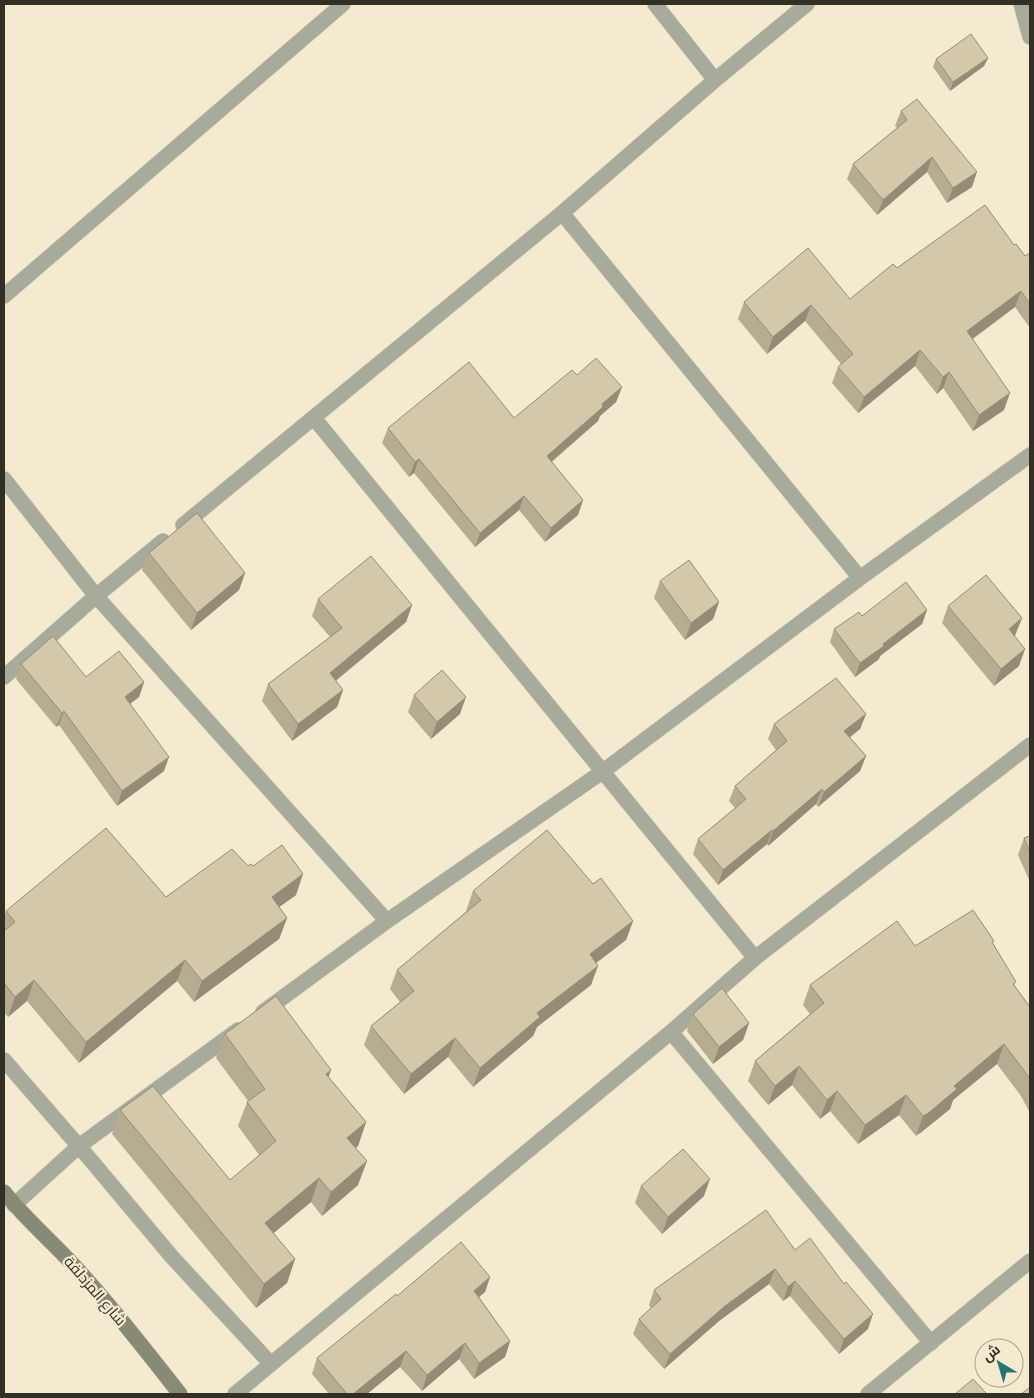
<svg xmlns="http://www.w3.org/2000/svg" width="1034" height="1398" viewBox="0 0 1034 1398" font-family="Montserrat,Cairo,sans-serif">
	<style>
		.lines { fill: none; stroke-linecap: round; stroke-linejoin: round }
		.street-casing { stroke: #d1c8b0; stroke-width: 16 }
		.secondary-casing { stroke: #d1c8b0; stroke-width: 16 }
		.street { stroke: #a8aa9c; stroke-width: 15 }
		.secondary { stroke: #888a76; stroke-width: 15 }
		.wall { fill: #b5ac91 }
		.shaded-wall { fill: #948c76 }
		.building { fill: #d3c8a9; stroke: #948c76 }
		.labels { text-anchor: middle; stroke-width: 4.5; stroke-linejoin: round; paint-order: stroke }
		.street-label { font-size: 15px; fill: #332f24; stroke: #f4eacf }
	</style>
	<rect width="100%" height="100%" fill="#f4eacf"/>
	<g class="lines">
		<defs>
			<path id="street" d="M655,4L715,80
				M1021,4L1030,37
				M562,213L860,578
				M4,296L343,4
				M314,418L755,958
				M4,479L96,596L387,921
				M183,525L562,213L715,80L807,4
				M4,677L96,596L163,541
				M263,1012L387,921L602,772L860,578L1030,455
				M671,1032L931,1343
				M4,1060L89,1158L172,1257L271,1364
				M14,1205L79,1146L238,1030
				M235,1394L671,1032L755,958L1030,745
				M868,1394L1030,1261"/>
			<path id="secondary" d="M4,1192C26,1220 54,1243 78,1270C114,1309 147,1352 180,1394"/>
		</defs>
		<!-- street casing -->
		<use href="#street" class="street-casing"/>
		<!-- secondary casing -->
		<use href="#secondary" class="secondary-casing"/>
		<!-- street -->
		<use href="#street" class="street"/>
		<!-- secondary -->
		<use href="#secondary" class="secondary"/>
	</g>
	<!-- wall -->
	<path class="wall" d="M988,58L984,66L950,91L933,67L936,59Z
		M901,111L972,187L947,203L927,172L877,215L847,179L853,164L897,128L895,126Z
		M1014,245L1025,256L1030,253V328L1015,307L973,339L1004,410L973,431L943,388L937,394L915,366L858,413L832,383L838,367L841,364L805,321L767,354L738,319L744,302L850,299L897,268Z
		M577,375L622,387L616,402L600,416L598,421L552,462L583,500L578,515L545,542L519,510L475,547L414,473L409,477L382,443L388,428L514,418Z
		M149,553L245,573L239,590L191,630L142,570Z
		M660,581L719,602L713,619L685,640L654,598Z
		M318,599L412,605L406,622L336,681L343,690L337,707L292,741L262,701L268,684L330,637L312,616Z
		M948,606L1022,618L1015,636L1019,666L994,686L942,623Z
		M927,610L922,624L880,656L879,659L855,677L830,642L834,629L862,616Z
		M21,664L86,677L144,682L139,697L130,704L164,771L117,806L59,725L56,727L16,679Z
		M414,695L460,714L431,739L408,712Z
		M866,714L860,729L850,737L866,756L860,771L818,807L816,804L768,846L767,844L718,885L693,854L698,839L735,808L729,801L735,786L776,750L768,739L774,724Z
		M1030,836V882L1018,855L1024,838Z
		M248,866H253L296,895L279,907L287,918L279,939L194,1002L177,981L79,1063L27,1001L8,1017L4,1013V917L6,911L166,897Z
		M593,884L633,921L626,940L596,963L591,985L537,1027L533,1036L473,1087L448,1057L404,1094L364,1045L371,1026L400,1002L390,989L397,970L467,911H466L473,891Z
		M993,943L1015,986L1030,1007V1113L1021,1096L997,1064L953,1100L950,1109L919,1134V1133L916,1136L899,1115L858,1144L830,1111L820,1119L792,1085L768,1105L748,1081L755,1061L810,1014L803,1005L810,985L915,946Z
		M693,1014L749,1023L743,1040L713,1064L687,1031Z
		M225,1034L328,1077L366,1122L358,1146L356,1148L358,1185L322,1216L311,1202L273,1233L295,1259L287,1283L256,1308L112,1134L120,1110L230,1180L259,1155L238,1126L247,1102L248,1101L216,1058Z
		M641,1186L704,1196L662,1234L635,1203Z
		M795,1250L868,1329L839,1354L790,1296L783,1301L769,1284L719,1321L664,1369L633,1334L639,1319L651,1308L649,1305L654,1290Z
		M490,1277L485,1292L479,1297L510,1341L505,1357L474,1379L459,1359L422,1391L400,1367L367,1394H329L312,1374L317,1358L397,1296Z"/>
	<!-- shaded-wall -->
	<path class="shaded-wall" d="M988,58L984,66L950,91L953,82Z
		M932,157L927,172L877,215L883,200Z
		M977,172L972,187L947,203L953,188Z
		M1021,291L1015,307L961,347L967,331Z
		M811,305L805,321L767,354L773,337Z
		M920,350L915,366L858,413L864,397Z
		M949,372L943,388L937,394L943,377Z
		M622,387L616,402L600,416L598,421L541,470L547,456L602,404Z
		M1010,393L1004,410L973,431L979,415Z
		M419,459L414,473L409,477L415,462Z
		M524,496L519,510L475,547L480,533Z
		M583,500L578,515L545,542L551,528Z
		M245,573L239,590L191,630L197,613Z
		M719,602L713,619L685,640L691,623Z
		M412,605L406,622L324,690L330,673Z
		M927,610L922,624L880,656L879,659L855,677L860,663L883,644Z
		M1022,618L1015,635L1003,646L1009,629Z
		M1025,649L1019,666L994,686L1001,669Z
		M144,682L139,697L119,712L125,697Z
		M343,690L337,707L292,741L298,724Z
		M466,697L460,714L431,739L437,722Z
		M64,711L59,725L56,727L62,713Z
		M866,714L860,729L839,746L844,731Z
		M866,756L860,771L818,807L824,792Z
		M169,757L164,771L117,806L122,791Z
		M822,789L816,804L768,846L773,831Z
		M772,830L767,844L718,885L723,870Z
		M303,874L296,895L264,918L272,897Z
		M287,918L279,939L194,1002L202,981Z
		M633,921L626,940L583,973L590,954Z
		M185,960L177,981L79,1063L86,1042Z
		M598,966L591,985L537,1027L533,1036L473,1087L480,1068L537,1013Z
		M34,980L27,1001L8,1017L15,997Z
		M749,1023L743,1040L713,1064L719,1047Z
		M455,1038L448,1057L404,1094L411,1074Z
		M1004,1044L997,1064L953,1100L950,1109L919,1134L926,1115L954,1086Z
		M799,1066L792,1085L768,1105L775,1086Z
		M331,1070L323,1094L326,1074Z
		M837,1091L830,1111L820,1119L827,1100Z
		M906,1095L899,1115L858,1144L865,1125Z
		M926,1114L919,1133L916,1136L923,1116Z
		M366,1122L358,1146L339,1162L347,1138Z
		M367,1161L358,1185L322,1216L331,1192Z
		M319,1178L311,1202L257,1247L265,1223Z
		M710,1179L704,1196L662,1234L668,1217Z
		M295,1259L287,1283L256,1308L264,1284Z
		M775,1269L769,1284L719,1321L664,1369L670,1354L725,1306Z
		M490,1277L485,1292L468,1306L474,1291Z
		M795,1281L790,1296L783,1301L788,1287Z
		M873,1314L868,1329L839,1354L844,1339Z
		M510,1341L505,1357L474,1379L479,1363Z
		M465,1343L459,1359L422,1391L427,1375Z
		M406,1351L400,1367L367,1394H353Z"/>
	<!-- building -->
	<path class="building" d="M971,34L988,58L953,82L936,59Z
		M917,99L977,172L953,188L932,157L883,200L853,164L907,120L901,111Z
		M985,205L1014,245L1016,244L1025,256L1030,253V304L1021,291L967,331L1010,393L979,415L949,372L943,377L920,350L864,397L838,367L853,354L811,305L773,337L744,302L808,248L850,299L893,264L897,268Z
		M596,358L622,387L602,404L603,407L547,456L583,500L551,528L524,496L480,533L419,459L415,462L388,428L469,362L514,418L572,370L577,375Z
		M197,513L245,573L197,613L149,553Z
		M371,556L412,605L330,673L343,690L298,724L268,684L342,628L318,599Z
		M689,560L719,602L691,623L660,581Z
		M986,575L1022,618L1009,629L1025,649L1001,669L948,606Z
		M906,582L927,610L883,644L884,646L860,663L834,629L859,612L862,616Z
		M53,636L86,677L119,651L144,682L125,697L169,757L122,791L64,711L62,713L21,664Z
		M442,670L466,697L437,722L414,695Z
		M836,678L866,714L844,731L866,756L824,792L822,789L773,831L772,830L723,870L698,839L746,799L735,786L787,741L774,724Z
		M106,828L166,897L232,849L248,866L251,864L253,866L282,845L303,874L272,897L287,918L202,981L185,960L86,1042L34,980L15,997L4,983V931L15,922L6,911Z
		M547,830L593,884L601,878L633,921L590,954L598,966L537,1013L540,1017L480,1068L455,1038L411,1074L371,1026L414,991L397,970L481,900L473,891Z
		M1030,836V852L1024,838Z
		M973,910L994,941L992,942L1016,982L1013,984L1030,1007V1080L1028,1076L1004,1044L954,1086L957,1089L926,1115V1114L923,1116L906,1095L865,1125L837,1091L827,1100L799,1066L775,1086L755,1061L824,1003L810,985L897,921L915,946Z
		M722,988L749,1023L719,1047L693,1014Z
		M276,996L331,1070L326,1074L366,1122L347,1138L367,1161L331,1192L319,1178L265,1223L295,1259L264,1284L120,1110L153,1086L230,1180L276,1141L247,1102L265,1089L225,1034Z
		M683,1149L710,1179L668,1217L641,1186Z
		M766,1210L795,1250L810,1238L844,1284L846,1282L873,1314L844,1339L795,1281L788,1287L775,1269L725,1306L670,1354L639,1319L661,1299L654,1290Z
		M461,1242L490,1277L474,1291L510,1341L479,1363L465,1343L427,1375L406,1351L353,1394H347L317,1358L396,1294L397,1296Z
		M973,1379L987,1394H955Z
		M1029,1388L1030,1390V1394H1021Z"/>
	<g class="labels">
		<!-- street labels -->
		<g class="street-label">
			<text transform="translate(95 1291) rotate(49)" y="5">شارع المزدلفة</text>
		</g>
	</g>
	<!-- border -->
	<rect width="1034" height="1398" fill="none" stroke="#332f24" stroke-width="10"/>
	<!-- north arrow -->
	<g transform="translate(999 1363) rotate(322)"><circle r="24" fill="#f4eacf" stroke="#a79f8b"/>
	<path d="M0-4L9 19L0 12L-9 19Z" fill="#297371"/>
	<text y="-8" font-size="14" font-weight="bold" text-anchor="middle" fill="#332f24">ش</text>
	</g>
</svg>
